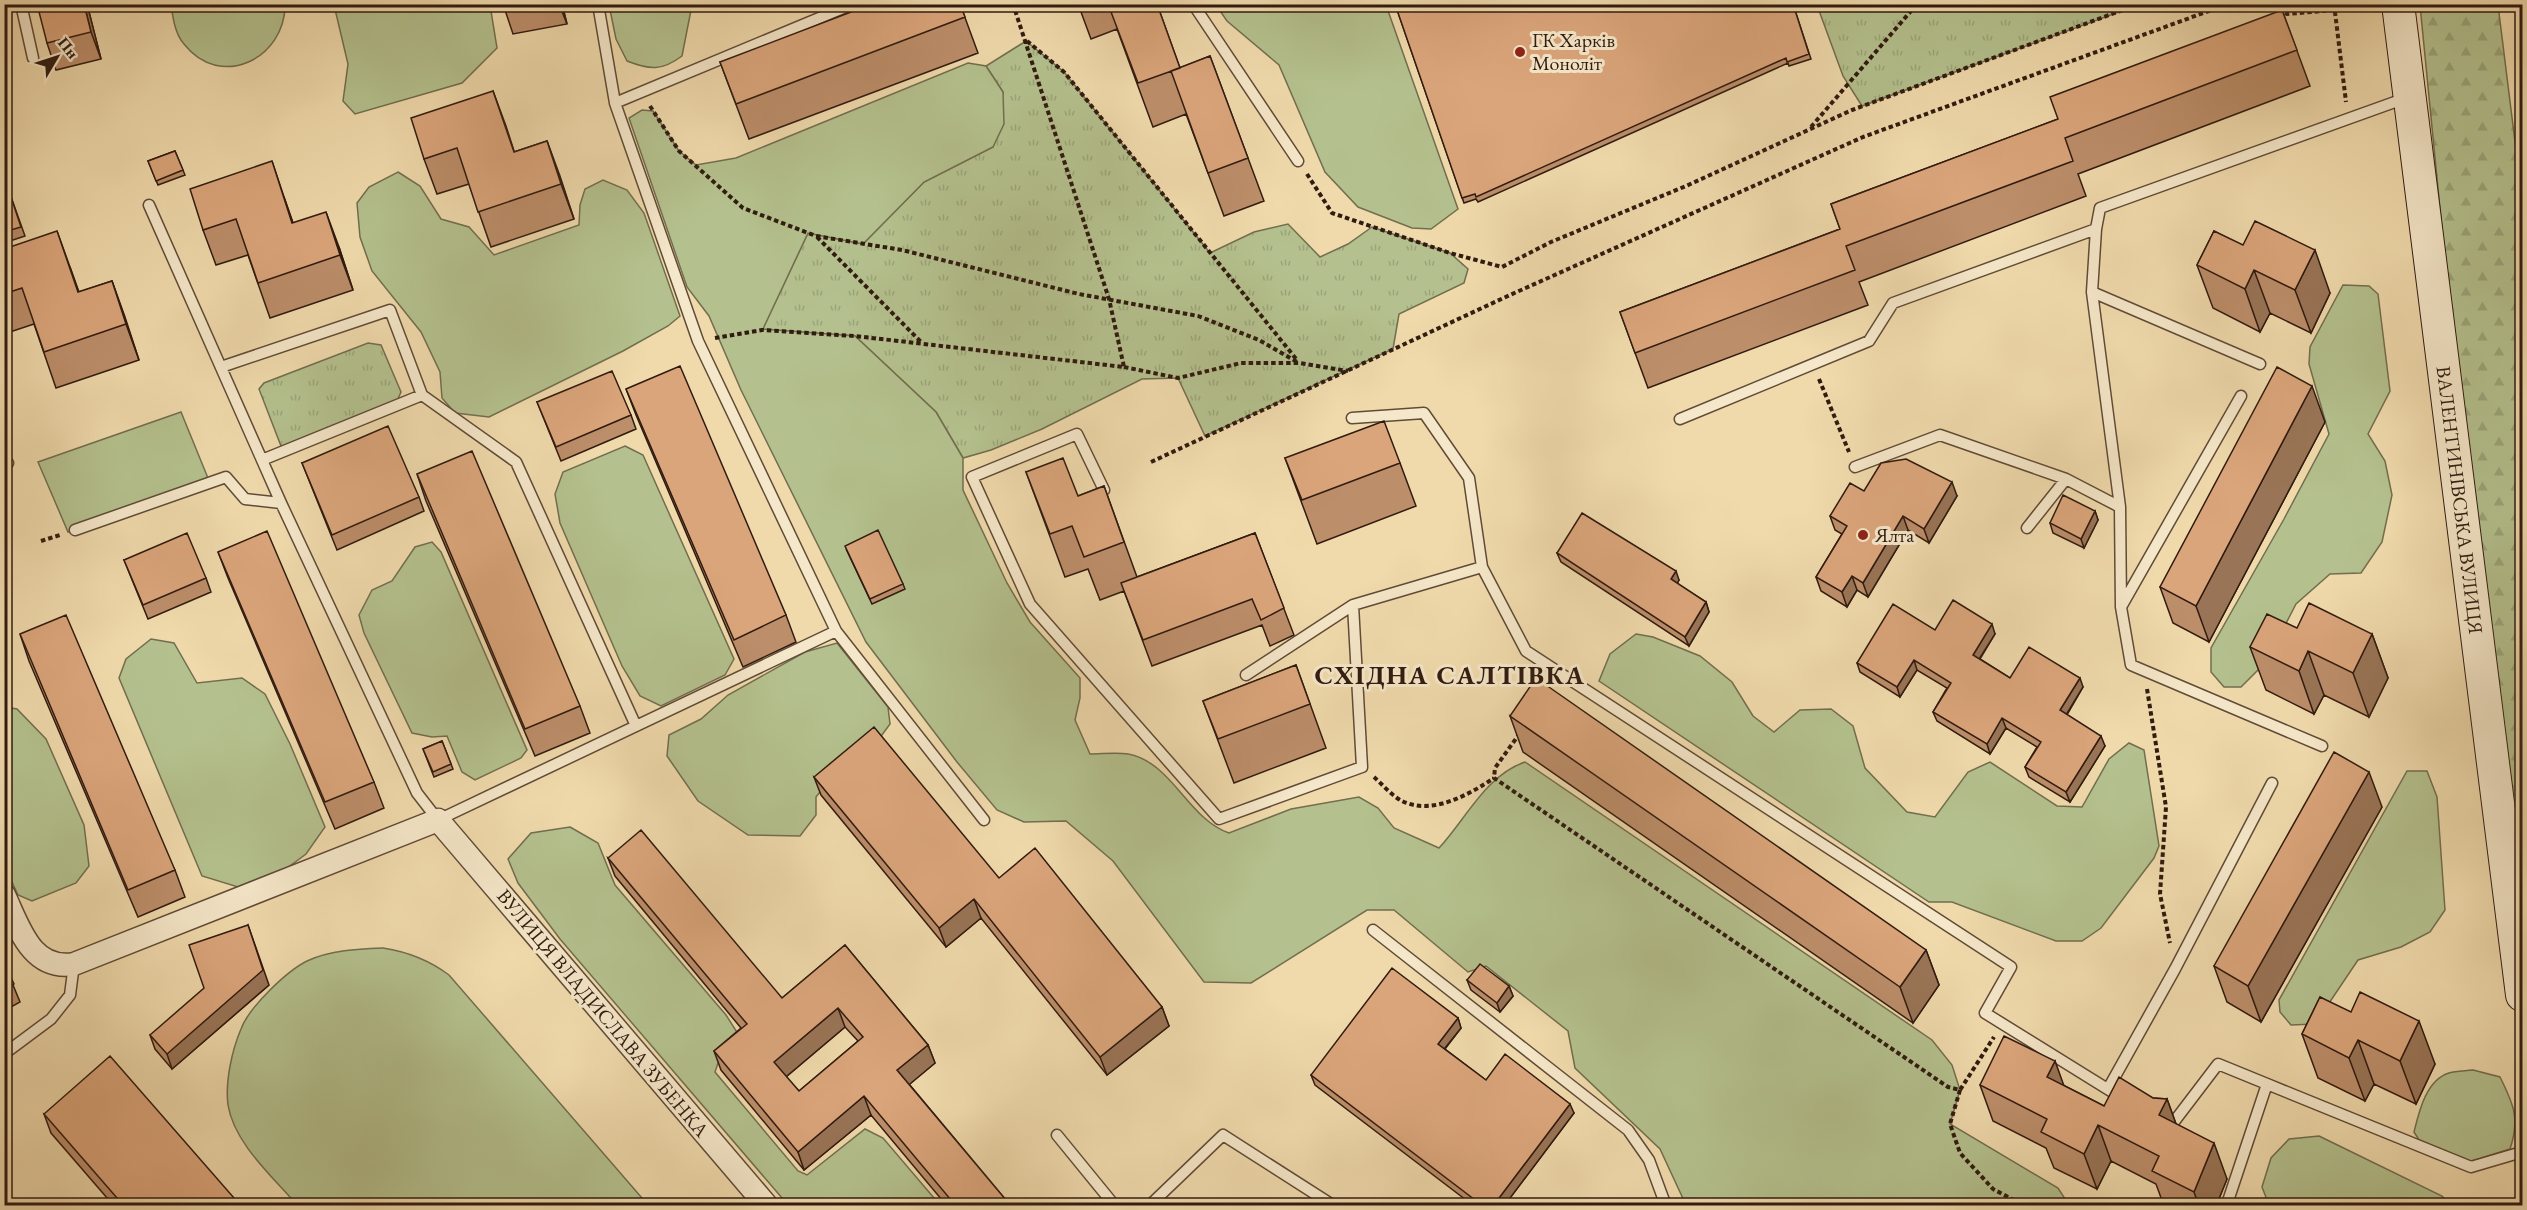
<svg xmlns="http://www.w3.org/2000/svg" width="2527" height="1210" viewBox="0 0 2527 1210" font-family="'EB Garamond',serif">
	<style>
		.grass { fill: url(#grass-tufts); stroke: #726e4f; stroke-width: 1.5 }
		.forest { fill: url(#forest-firs); stroke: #726e4f; stroke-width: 1.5 }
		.green { fill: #b4c18e; stroke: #726e4f; stroke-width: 1.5 }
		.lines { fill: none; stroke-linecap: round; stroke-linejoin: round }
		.lane-casing { stroke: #604b37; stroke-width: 13 }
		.street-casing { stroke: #604b37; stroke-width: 25 }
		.secondary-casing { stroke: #301b10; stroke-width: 34 }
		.path { stroke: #301b10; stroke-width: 4; stroke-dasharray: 4.5 3; stroke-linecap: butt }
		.lane { stroke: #f5e7c9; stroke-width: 10 }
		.street { stroke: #f5e7c9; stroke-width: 22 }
		.secondary { stroke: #f5e7c9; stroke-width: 32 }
		.wall { fill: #bc8e6a; stroke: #301b10; stroke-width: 1.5; fill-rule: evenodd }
		.shaded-wall { fill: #997456; stroke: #301b10; stroke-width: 1.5 }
		.building { fill: #dba57b; stroke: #301b10; stroke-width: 1.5; fill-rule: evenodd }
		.poi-dot { fill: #8f2418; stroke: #f5e7c9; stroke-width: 2 }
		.labels { text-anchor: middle; stroke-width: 6; stroke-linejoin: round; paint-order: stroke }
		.poi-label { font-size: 20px; fill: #301b10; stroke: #f5e7c9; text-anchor: start }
		.street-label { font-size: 20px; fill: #301b10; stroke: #f5e7c9 }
		.district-label { font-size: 26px; font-weight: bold; letter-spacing: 1.5px; fill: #301b10; stroke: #f5e7c9 }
	</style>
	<defs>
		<pattern id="grass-tufts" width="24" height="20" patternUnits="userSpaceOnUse" patternTransform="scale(1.5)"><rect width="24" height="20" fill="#b4c18e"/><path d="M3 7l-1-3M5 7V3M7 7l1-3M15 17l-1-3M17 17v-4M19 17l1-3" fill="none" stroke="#9ba579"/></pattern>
		<pattern id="forest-firs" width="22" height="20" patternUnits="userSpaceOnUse" patternTransform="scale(1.5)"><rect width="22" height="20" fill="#b4c18e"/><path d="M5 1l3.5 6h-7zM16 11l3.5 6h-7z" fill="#9ba579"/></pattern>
	</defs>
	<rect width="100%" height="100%" fill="#f0daac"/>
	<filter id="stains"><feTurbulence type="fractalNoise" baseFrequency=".00333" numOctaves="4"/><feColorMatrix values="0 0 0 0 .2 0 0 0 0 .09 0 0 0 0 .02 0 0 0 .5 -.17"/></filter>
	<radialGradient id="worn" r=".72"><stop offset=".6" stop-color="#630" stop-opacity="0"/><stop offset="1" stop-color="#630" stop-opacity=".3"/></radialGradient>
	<!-- grass -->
	<path class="grass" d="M1817,5V4L2138,5L1862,106L1843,76Z
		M1026,41L1064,72L1210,253L1254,232L1288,224L1320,257L1348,244L1372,227L1450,253L1468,269L1464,283L1399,314L1393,349L1205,436L1178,378L1142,379L1042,429L991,450L963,458L936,412L855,336L762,330L808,233L863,244L924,182L993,147L1003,92L986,66Z
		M368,343L381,345L401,392L397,401L287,447L281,446L259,389L264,383Z"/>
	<!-- forest -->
	<path class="forest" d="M2420,5H2498L2522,198V877L2442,229Z"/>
	<!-- green -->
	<path class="green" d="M171,5H285C285,58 221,91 184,44C175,34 173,18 171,5Z
		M334,5H490L497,48L462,83L355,114L343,101L348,64Z
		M609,5H692L682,56C662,71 650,70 627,61L616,39Z
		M1216,5H1386L1458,209L1431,229L1412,228L1358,207L1325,172L1279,65L1227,21Z
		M968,63L986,66L1003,92L1004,124L993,147L924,182L863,244L808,233L763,329L855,336L936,412L963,458V490L1007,583L1030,622L1080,678V698L1075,720L1090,754C1102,754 1116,752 1128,754C1172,762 1188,819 1229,833L1291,809L1359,797L1378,808L1394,828L1439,848C1466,819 1486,775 1525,762L1932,1040L1952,1065L1960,1090L1950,1124L2058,1188L2069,1205H1686L1660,1149L1575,1068L1568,1031L1486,966L1468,972L1394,910H1367L1251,983L1204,982L1113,861L1066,821L1024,822L997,810L957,762L866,642L741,390L709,316L687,287L629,118L642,110L653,111L679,151L696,165L736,158Z
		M398,172L420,186L441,219L469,227L494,255L579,225L580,205L585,189L603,180L627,190L644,213L680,316L668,326L623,351L489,417L455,413L442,398L440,372L421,332L372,271L360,237L357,203L369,187Z
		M2343,285L2369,286L2378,294L2390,391L2368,434L2385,461L2392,495L2382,542L2361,573L2330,574L2296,604L2266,662L2241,687H2224L2211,672V648L2284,519L2329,434L2309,364L2310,347Z
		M181,412L210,483L68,532L38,462Z
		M625,446L643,455L734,659L725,675L661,706L640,696L622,666L560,523L555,494L563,472Z
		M432,542L441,552L527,750L521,758L475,780L462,772L447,736L432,737L412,733L364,633L359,615L372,590L392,581L415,547Z
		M1636,634L1653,637L1700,656L1732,682L1753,716L1774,732L1800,710L1831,709L1853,726L1865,768L1907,812L1935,817L1968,772L1990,762L2057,806L2082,807L2109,759L2129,743L2144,750L2159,846L2154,858L2101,928L2082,941H2056L1952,902H1929L1599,681L1610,654Z
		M151,639L174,643L197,683L242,678L265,694L290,744L325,827L306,854L287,868L238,887L202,876L119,678L126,659Z
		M837,643L888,707L890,724L879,739L833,775L816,797V815L800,836L748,835L698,801L667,756L669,735L701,719L728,695L805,652Z
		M5,707L17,709L46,739L84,825L89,866L76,883L32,901L18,895L5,867Z
		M2407,771H2427L2437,797L2445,910L2430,932L2401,947L2358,960L2315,1024L2291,1025L2280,1012L2279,1000Z
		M570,827L598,843L615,885L726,1015L740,1037L718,1063L715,1072L798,1171L807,1175L865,1129L883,1138L940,1205H788L560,939L518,883L508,859L531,833Z
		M383,948C409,952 429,960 449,975L648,1205H297C273,1177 234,1143 228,1105C225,1082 232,1050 241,1029C249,1007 287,971 307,961C331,950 358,949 383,948Z
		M2473,1070L2500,1077C2514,1105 2520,1119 2510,1149L2469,1162L2419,1140L2414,1132C2419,1112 2426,1080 2449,1073C2456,1071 2465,1071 2473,1070Z
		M2319,1136L2442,1196L2451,1205H2269L2262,1187L2271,1158L2289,1139Z"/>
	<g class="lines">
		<defs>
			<path id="lane" d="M21,4L33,58
				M598,4L615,103L698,341L836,631L984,820
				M1193,4L1298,161
				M615,103L853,4
				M149,205L281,503L417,793L438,820L836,631
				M2096,229L2092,292L2260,364
				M2092,292L2120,507L2121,607L2131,665L2322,746
				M221,367L390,310L422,395L262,460
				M422,395L516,462L636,726
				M1352,418L1424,413L1469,478L1482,567L1526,651L2011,967L1985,1013L2122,1098
				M1680,419L1869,341L1893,303L2096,229L2100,208L2406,98
				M4,464L8,463
				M1855,467L1940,435L2066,479
				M1104,490L1077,434L972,477L1030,604L1219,819L1362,767L1353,605L1482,567
				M2027,528L2066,479L2120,507
				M75,530L226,477L245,499L281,503
				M2121,607L2241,396
				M1246,675L1353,605
				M1373,930L1628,1130L1649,1160L1666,1206
				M4,1054L51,1019L70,995L74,964
				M2108,1089L2175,969L2272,783
				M2166,1125L2170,1127L2218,1064L2267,1084
				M1057,1135L1115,1206
				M2227,1204L2267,1084L2471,1167L2522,1152
				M1149,1206L1223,1135L1334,1206"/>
			<path id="street" d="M4,895C19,927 31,971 74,964L438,820L767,1206"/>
			<path id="secondary" d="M2398,4L2522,995"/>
		</defs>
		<!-- lane casing -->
		<use href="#lane" class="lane-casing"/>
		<!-- street casing -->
		<use href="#street" class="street-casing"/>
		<!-- secondary casing -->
		<use href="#secondary" class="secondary-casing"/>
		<!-- path -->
		<path class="path" d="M2273,4L2287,14L2335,10
			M2334,4L2346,102
			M1027,41L1064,72L1297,360
			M650,106L679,151L743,208L816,236L902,250L1079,294L1198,316L1259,340L1299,363
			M1811,127L1917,4
			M1307,174L1332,213L1450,253L1502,267L1551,242L1686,186L1852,110L2139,4
			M817,237L921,342
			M715,338L762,330L855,336L1124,367L1109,299L1013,4
			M1124,367L1178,378L1241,363H1299L1348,371
			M1819,379L1849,452
			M1151,462L1510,295L1863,137L2228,4
			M41,541L60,535
			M2147,689L2166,807L2160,894L2170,943
			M1520,733L1495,768L1494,778L1948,1087L1960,1090L1994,1037
			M1374,777C1382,784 1392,796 1402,801C1432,816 1470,794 1494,778
			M1960,1090L1950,1124L1960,1153L1993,1189L2025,1206"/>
		<!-- lane -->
		<use href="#lane" class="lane"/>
		<!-- street -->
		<use href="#street" class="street"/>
		<!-- secondary -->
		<use href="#secondary" class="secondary"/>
	</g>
	<!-- wall -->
	<path class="wall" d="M87,4L101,59L56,70L47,43Z
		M503,4H562L567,24L513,34Z
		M960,4L978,53L749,139L720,62Z
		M1078,4H1157L1180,68L1210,56L1264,201L1224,216L1186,114L1153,127L1117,29L1091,39Z
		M1395,4H1793L1811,59L1789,66L1788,63L1478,202L1476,199L1464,203Z
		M2282,10L2310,86L2078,174L2086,196L1859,282L1868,305L1648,388L1620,312L1840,229L1831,204L2058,119Z
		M493,91L514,152L547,141L574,219L491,247L469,184L437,194L424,159Z
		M175,151L185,175L158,185L148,161Z
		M10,194L25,236L4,243V195Z
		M284,197L293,223L339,247L353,290L270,318L248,255L216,265L203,230Z
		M2214,231L2330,293L2311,333L2270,313L2260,332L2213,308L2197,265Z
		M4,249L70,267L79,292L112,281L139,360L56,388L34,324L4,334Z
		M626,389L786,615L796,642L743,667L636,415Z
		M537,402L631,415L636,429L561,461Z
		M2325,422L2209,642L2173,623L2160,587Z
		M1285,458L1400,463L1416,506L1317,544Z
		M302,463L419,497L424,511L337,550Z
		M1026,472L1078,496L1104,486L1137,577L1255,533L1294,635L1270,646L1262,625L1152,666L1124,591L1100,600L1088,569L1065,577Z
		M417,474L580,706L590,733L535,756L426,501Z
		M1864,491L1957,496L1929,543L1908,530L1868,597L1857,590L1847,607L1821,591L1816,577L1842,534L1835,530L1830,516Z
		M2095,511L2098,520L2084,548L2053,533L2050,523Z
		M847,551L903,584L905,589L872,604Z
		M218,552L374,782L384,808L335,829L228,578Z
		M1557,553L1679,580L1677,584L1706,602L1709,612L1689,646L1561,562Z
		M124,560L206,578L211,592L148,619Z
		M2297,628L2372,634L2388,678L2369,717L2324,695L2314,714L2266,690L2250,647Z
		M1935,630L1995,634L1980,659L2010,678L2083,687L2067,715L2105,746L2070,802L2029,777L2025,767L2037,747L2006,728L1990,754L1937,721L1933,712L1947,688L1917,670L1900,697L1860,672L1857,663Z
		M20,634L175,870L185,897L138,917L29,661Z
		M1296,665L1326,748L1234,783L1203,701Z
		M4,671L9,683L4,685Z
		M1510,716L1926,950L1939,985L1913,1023L1523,752Z
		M442,741L453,769L434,777L423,749Z
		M814,777L999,878L1162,1007L1169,1026L1107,1075L981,918L946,947L821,795Z
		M2382,807L2261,1022L2227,1002L2214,966Z
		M608,858L782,998L845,945L928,1045L935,1063L909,1084L1011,1206H947L871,1115L804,1170L721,1070L714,1051L741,1028L615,876ZM845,1027L858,1041L799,1091L786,1077Z
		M4,963L20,1002L4,1011Z
		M1467,980L1509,986L1513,996L1500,1012L1471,990Z
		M269,985L172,1069L155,1049L150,1035Z
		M2320,997L2435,1064L2416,1104L2374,1084L2365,1101L2318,1078L2302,1034Z
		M1458,1018L1461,1028L1445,1049L1486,1080L1574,1113L1504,1206H1474L1315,1085L1311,1075Z
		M2055,1061L2063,1085L2104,1106L2153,1098L2167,1099L2176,1124L2227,1179L2216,1206H2164L2156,1184L2111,1161L2097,1189L2054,1168L2046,1148L1993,1121L1980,1085Z
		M44,1114L241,1206H114L51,1133Z"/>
	<!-- shaded-wall -->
	<path class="shaded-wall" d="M84,4H87L101,59L91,32Z
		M559,4H562L567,24Z
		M493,91L506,126L526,188L514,152Z
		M547,141L560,176L574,219L561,184Z
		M272,161L284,197L305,258L292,223Z
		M326,212L339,247L353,290L340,255Z
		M57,231L70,267L91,328L78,292Z
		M2315,250L2330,293L2311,333L2295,290Z
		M2254,270L2270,313L2260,332L2245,289Z
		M112,281L125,317L139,360L126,324Z
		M2312,386L2325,422L2209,642L2196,606Z
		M1952,482L1957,496L1929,543L1924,529Z
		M2095,511L2098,520L2084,548L2081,539Z
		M1903,516L1908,530L1868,597L1863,583Z
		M1676,571L1679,580L1674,589L1671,579Z
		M1852,576L1857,590L1847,607L1842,592Z
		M1706,602L1709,612L1689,646L1685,637Z
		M1992,624L1995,634L1976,664L1973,655Z
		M2372,634L2388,678L2369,717L2353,673Z
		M2308,651L2324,695L2314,714L2299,671Z
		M1914,660L1917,670L1900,697L1897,687Z
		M2080,678L2083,687L2063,720L2060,710Z
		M2002,718L2006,728L1990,754L1987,744Z
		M2101,736L2105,746L2070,802L2066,792Z
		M2369,772L2382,807L2261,1022L2248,986Z
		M974,899L981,918L946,947L939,928Z
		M248,925L269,985L172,1069L167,1054Z
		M1926,950L1939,985L1913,1023L1900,987Z
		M1509,986L1513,996L1500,1012L1497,1003Z
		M1162,1007L1169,1026L1107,1075L1100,1057Z
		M838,1008L845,1027L781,1081L774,1062Z
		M1458,1018L1461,1028L1441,1053L1438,1044Z
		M2419,1021L2435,1064L2416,1104L2400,1061Z
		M2358,1040L2374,1084L2365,1101L2349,1058Z
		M928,1045L935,1063L904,1089L897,1070Z
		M2055,1061L2068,1097L2047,1077Z
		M864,1096L871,1115L804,1170L798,1152Z
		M2167,1099L2180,1135L2159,1115Z
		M1570,1104L1574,1113L1504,1206H1493Z
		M2098,1125L2111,1161L2097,1189L2084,1154Z
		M2214,1143L2227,1179L2216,1206H2199L2194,1192Z"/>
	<!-- building -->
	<path class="building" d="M37,4H84L91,32L47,43Z
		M503,4H521L504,8Z
		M872,4H960L965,17L736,104L720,62Z
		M1108,4H1157L1180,68L1138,83Z
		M1395,4H1793L1809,54L1787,62L1786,58L1476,197L1475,194L1462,198Z
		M2282,10L2297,50L2065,138L2073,161L1846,246L1855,270L1635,353L1620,312L1840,229L1831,204L2058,119L2050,97Z
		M1210,56L1248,158L1208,173L1171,71Z
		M493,91L514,152L547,141L561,184L478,212L457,148L424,159L411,118Z
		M175,151L183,170L156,181L148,161Z
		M272,161L292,223L326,212L340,255L258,283L236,219L203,230L190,189Z
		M10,194L21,227L4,232V195Z
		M2255,221L2315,250L2295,290L2254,270L2245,289L2197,265L2214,231L2243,245Z
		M57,231L78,292L112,281L126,324L44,352L22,288L4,294V249Z
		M680,366L786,615L734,640L626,389Z
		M2277,367L2312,386L2196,606L2160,587Z
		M612,371L631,415L556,447L537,402Z
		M1384,421L1400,463L1302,500L1285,458Z
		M388,426L419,497L332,535L302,463Z
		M472,451L580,706L525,729L417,474Z
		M1063,458L1078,496L1104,486L1124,542L1084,557L1072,526L1050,534L1026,472Z
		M1906,459L1952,482L1924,529L1903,516L1863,583L1852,576L1842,592L1816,577L1847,526L1830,516L1850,483L1864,491L1881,463Z
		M2063,495L2095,511L2081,539L2050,523Z
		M1582,513L1676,571L1671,579L1706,602L1685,637L1557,553Z
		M878,530L903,584L870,599L845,546Z
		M267,531L374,782L325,802L218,552Z
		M187,533L206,578L143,605L124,560Z
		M1255,533L1284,608L1261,620L1252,599L1143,640L1121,583Z
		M1953,600L1992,624L1973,655L2010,678L2029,647L2080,678L2060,710L2101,736L2066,792L2025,767L2041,742L2002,718L1987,744L1933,712L1951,683L1914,660L1897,687L1857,663L1893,604L1935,630Z
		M2309,603L2372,634L2353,673L2308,651L2299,671L2250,647L2267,614L2297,628Z
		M66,615L175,870L128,890L20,634Z
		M1296,665L1310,704L1218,739L1203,701Z
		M1536,678L1926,950L1900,987L1510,716Z
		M874,727L999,878L1035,848L1162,1007L1100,1057L974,899L939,928L814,777Z
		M442,741L451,764L433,772L423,749Z
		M2334,752L2369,772L2248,986L2214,966Z
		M641,830L782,998L845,945L928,1045L897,1070L1011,1206H956L864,1096L798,1152L714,1051L747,1024L608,858ZM838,1008L863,1037L799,1091L774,1062Z
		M248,925L263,970L167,1054L150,1035L204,988L189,945Z
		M4,963L14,984L4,989Z
		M1480,964L1509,986L1497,1003L1467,980Z
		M1392,968L1458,1018L1438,1044L1486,1080L1505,1054L1570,1104L1493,1206H1483L1311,1075Z
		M2360,992L2419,1021L2400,1061L2358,1040L2349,1058L2302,1034L2320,997L2351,1012Z
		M2004,1036L2055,1061L2047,1077L2104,1106L2119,1077L2153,1098L2167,1099L2159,1115L2214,1143L2194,1192L2152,1171L2159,1156L2098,1125L2084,1154L2041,1132L2047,1119L1980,1085Z
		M110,1056L241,1206H124L44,1114Z"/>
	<!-- markers -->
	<g class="poi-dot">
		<circle cx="1520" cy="52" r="6"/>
		<circle cx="1863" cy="535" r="6"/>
	</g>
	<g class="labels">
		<!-- poi labels -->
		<g class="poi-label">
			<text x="1532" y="47">ГК Харків<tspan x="1532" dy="23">Моноліт</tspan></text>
			<text x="1875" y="542">Ялта</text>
		</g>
		<!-- street labels -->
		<g class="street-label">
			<text transform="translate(2460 500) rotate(83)" y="7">ВАЛЕНТИНІВСЬКА ВУЛИЦЯ</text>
			<text transform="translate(603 1013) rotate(50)" y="7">ВУЛИЦЯ ВЛАДИСЛАВА ЗУБЕНКА</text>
		</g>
		<!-- district labels -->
		<g class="district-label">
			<text x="1450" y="684">СХІДНА САЛТІВКА</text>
		</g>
	</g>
	<!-- margin -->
	<rect width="2527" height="1210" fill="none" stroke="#f0daac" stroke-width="24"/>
	<rect x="6" y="6" width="2515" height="1198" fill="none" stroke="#301b10" stroke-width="3"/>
	<rect x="12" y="12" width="2503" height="1186" fill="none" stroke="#301b10" stroke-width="1.5"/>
	<!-- north arrow -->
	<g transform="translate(57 57) rotate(51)" stroke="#f5e7c9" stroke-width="4.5" paint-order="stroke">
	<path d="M0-4.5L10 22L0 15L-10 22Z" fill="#301b10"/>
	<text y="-9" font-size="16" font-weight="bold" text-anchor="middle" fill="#301b10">Пн</text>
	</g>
	<rect width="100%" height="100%" filter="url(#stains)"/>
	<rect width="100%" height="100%" fill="url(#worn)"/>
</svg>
